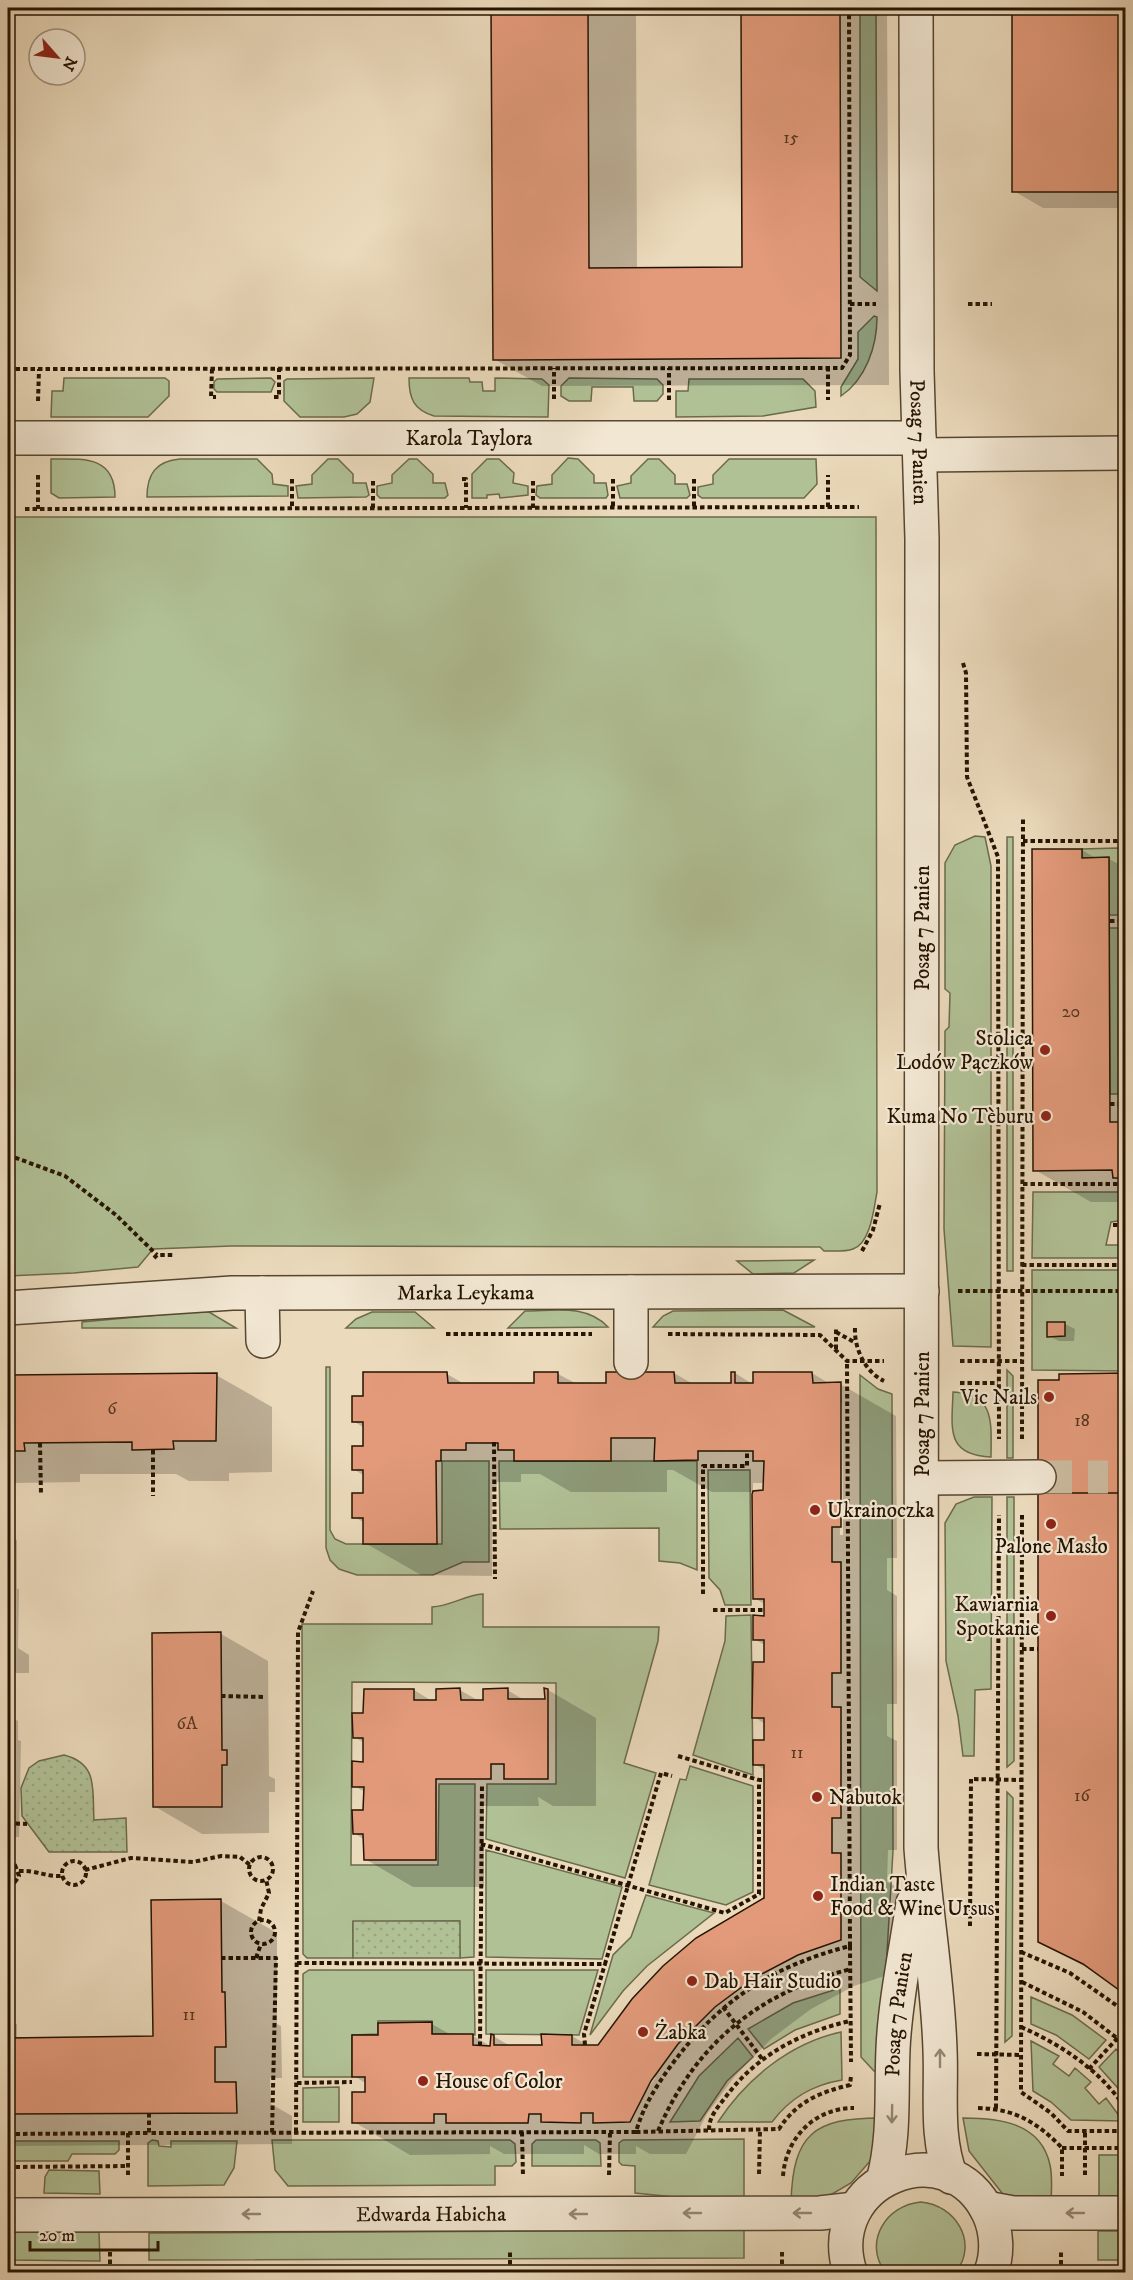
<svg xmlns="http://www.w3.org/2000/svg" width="1133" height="2280" viewBox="0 0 1133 2280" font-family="'IM FELL DW Pica',serif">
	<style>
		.grass { fill: #b1c196; stroke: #6b6a4c; stroke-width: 1.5 }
		.park { fill: url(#park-dots); stroke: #6b6a4c; stroke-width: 1.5 }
		.shadow { fill: #0003; fill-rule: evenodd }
		.building { fill: #e29a7a; stroke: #251401; stroke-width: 1.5 }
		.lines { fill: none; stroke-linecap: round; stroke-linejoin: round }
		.minor-tunnel { stroke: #cdbca0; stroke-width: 33; stroke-dasharray: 33 16; stroke-linecap: butt }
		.minor-casing { stroke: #564630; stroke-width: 36 }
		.path { stroke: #251401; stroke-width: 4; stroke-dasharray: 4.5 3; stroke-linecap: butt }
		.minor { stroke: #f2e7d3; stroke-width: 33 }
		.oneway { stroke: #968874 }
		.poi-dot { fill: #8f2418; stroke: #f2e7d3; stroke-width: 2 }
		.labels { text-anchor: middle; stroke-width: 4.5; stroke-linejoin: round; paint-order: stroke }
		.number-label { font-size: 18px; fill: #54361f }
		.street-label { font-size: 21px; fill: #251401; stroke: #f2e7d3 }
		.poi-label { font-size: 21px; fill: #251401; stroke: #f2e7d3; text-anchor: start }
	</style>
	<defs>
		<pattern id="park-dots" width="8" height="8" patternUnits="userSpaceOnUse" patternTransform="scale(1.5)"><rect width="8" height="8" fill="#b1c196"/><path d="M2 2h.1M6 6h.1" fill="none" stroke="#98a580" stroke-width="1.8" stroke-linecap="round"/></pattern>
	</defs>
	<rect width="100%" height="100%" fill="#ebdabc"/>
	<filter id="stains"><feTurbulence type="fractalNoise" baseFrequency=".00333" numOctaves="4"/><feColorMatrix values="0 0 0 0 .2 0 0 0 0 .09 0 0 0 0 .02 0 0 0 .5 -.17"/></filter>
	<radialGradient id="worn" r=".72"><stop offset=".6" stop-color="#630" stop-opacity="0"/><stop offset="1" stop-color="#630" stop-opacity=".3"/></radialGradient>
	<!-- grass -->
	<path class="grass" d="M860,8H876L877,291L860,277Z
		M874,316L877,317C877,346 866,379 841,396V387L858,359V332Z
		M64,378H165L169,381V396L148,417H51L52,391H63Z
		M271,378L275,382L271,392H217L214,389V382L217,379Z
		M374,378L370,402L357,414L344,417H300L284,401V381L287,379Z
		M409,378H469L470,382H482L483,391H495V378L542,379L549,385L548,417L434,416C414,410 409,399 409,378Z
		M569,378L657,379L663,385V394L657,401H634L633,387H592L591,401H569L561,396V386Z
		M689,379H803L815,391L816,407L763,416L676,417V391H688Z
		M568,458L578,459L594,475V483H606L608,495L606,498H540L536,495L537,486L552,484V475Z
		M51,459C82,459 115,455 115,497L59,498L51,493Z
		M180,459H257L272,474L273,484L288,486V496L147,497C147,474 156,461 180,459Z
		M328,459H338L353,474V483H366L369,495L366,497L298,498L296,486L312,484V475Z
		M409,459H417L433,474V483H445L448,495L445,498H380L377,495V486L392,483V475Z
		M487,459H499L514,473L513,483L528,486V495L500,498L499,494L487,495V498H472V474Z
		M648,459H659L675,475V484H687L690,495L687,498H620L617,486L631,483V476Z
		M729,459H816L817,484L804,498H702L698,495V487L713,484V475Z
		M8,517H876L877,1192C874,1207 871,1243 853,1249C845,1252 833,1251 824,1251L820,1247L231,1246L153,1249L138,1267L74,1273L8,1276Z
		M975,836L985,837L991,866V1347L953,1346L944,1229L945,1031L949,1027L950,993L945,989V863L955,845Z
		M1007,837H1013V1271H1007Z
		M1117,848L1125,851V915H1109V858H1082V849Z
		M1109,928H1125V1094H1110Z
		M1033,1192H1125V1220L1111,1222L1106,1245H1125V1258H1032Z
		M814,1260L794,1273L753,1274L737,1261Z
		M1032,1270H1125V1371L1032,1370Z
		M783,1310L815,1327H653L663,1316L673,1311Z
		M525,1311C555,1311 586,1304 608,1327L508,1328Z
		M191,1312H209L236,1328H82V1322Z
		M372,1312H415L434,1328H346L356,1319Z
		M326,1367H330V1530L335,1539L346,1544H442V1461H489V1562H463L433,1575H357L339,1569L330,1560L326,1548Z
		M1007,1370L1013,1376V1458H1007Z
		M860,1375L878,1389L892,1394L893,1851L880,2071H874L861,2057Z
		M953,1392C996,1393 991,1425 991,1457C945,1455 952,1428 953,1392Z
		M499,1461H697V1570L680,1563L659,1561V1528L500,1529Z
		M708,1470H750L751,1605H725L720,1590L709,1578Z
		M974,1497H992L991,1689L975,1690L974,1756H963L958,1716L946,1661L945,1523L956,1504Z
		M1007,1497H1014V1761L1007,1767Z
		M483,1594V1627H659L658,1641L624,1763L656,1773L625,1878L486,1839L487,1784H556V1683L352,1682L351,1865H438L439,1784H475L474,1957L460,1958L459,1921L353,1922V1958H307L303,1954L302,1624H432V1607C451,1606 465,1595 483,1594Z
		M751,1615L753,1775L693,1755L725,1641L726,1616Z
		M690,1766L753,1786V1892L726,1905L649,1885L680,1779L686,1780Z
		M1007,1792L1013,1798L1012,2036L1005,2042Z
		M486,1850L622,1887L602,1959L486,1957Z
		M646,1895L714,1913L647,1966L623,1991L590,2035L613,1955L631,1937Z
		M309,1970H474L475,2035L432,2034V2021H378V2034L352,2035V2077H303V1974Z
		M486,1970H598L579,2035L486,2034Z
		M840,1988V2014L795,2030L764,2049L748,2029L793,2003Z
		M1031,1997L1072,2015L1106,2040L1089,2059L1056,2035L1031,2024Z
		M841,2032L842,2080C812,2085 790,2098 772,2122H718C746,2079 790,2043 841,2032Z
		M738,2038L753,2057L727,2081L700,2121L670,2122L699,2076Z
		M1031,2041L1059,2056L1053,2064L1069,2076L1075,2068L1091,2082L1085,2088L1099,2104L1106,2098L1123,2121L1071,2120L1051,2102L1033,2091Z
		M1116,2049L1125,2058V2096L1099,2067Z
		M339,2087V2122H303V2088Z
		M880,2118L871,2160L851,2183L827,2197L791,2202C793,2134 814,2118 880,2118Z
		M963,2118C998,2118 1041,2122 1050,2165C1053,2178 1051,2193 1051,2207L1009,2198L1002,2193L969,2151Z
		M744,2139V2204L635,2193V2166L622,2165L619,2162V2143L623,2140Z
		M152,2140L158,2141L159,2146L171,2147V2141H237L234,2168L224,2185L148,2186V2143Z
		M272,2140H510L515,2144L516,2162L512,2166H495V2185L288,2186L275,2170Z
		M536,2140H596L600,2143L601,2166H532V2144Z
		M11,2141H119V2150L115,2154H72L68,2161H12C6,2154 6,2147 11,2141Z
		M1099,2155H1125V2206L1099,2208Z
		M49,2170L99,2171L100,2194L44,2193L45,2177Z
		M921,2202C955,2205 979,2242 956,2272H885C863,2242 886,2205 921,2202Z
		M744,2230V2258L149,2260V2233Z
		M1098,2231H1125V2260H1098Z
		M8,2232H99L100,2261L8,2260Z"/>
	<!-- park -->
	<path class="park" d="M64,1755C99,1764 92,1790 94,1820L126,1818L127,1852H49L22,1816L21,1788L29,1768L39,1761Z
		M353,1921H460V1958H353Z"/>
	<!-- shadow -->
	<path class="shadow" d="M493,8H636L637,269L743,268L742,8H887L889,385L542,386L494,359Z
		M1014,8H1126V208H1043L1014,191Z
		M1082,850L1097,859H1109L1126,868V1202H1091L1035,1170Z
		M1065,1324L1075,1329L1074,1341H1059L1049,1336Z
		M674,1373L693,1384H733L735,1373L754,1385L812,1373L830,1384H840L896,1416L897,1558H887V1590L897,1596V1704H887V1736L897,1741V1850H888L887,1882L897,1887V1972L854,1986L811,2009L771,2039L735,2076L707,2114L686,2154H650L636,2146V2154H599L584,2145V2154H504L490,2146V2154L410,2155L354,2122L367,2093V2084L354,2076L379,2036V2024H432L453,2036H473L492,2047L493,2036L512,2047H543L572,2036L590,2047H598L766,1898L765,1770L755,1764L765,1742V1724L754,1717L765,1664V1645L754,1639L765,1617V1604L754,1598L765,1483H753V1492H712L673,1470H667V1492H571L540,1474H521V1482H497L496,1492H492V1576L421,1575L365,1543V1523L354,1517L364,1495L365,1476L353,1469L365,1447V1428L353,1421L364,1397L447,1374L466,1385L536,1384L558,1374L577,1384H608ZM839,1403H842L843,1535H840ZM653,2077H656L648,2088L646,2087Z
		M216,1375L272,1407V1472L229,1473V1481H189L176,1474H80V1482L12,1483L13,1538L17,1540V1588L19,1590L18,1648L29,1655V1673H14V1719L18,1721V1740L21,1741L19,1837H8V1376Z
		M1126,1375L1096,1973L1040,1941Z
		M221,1634L268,1661L269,1776L275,1779V1792H269V1833L202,1834L154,1806Z
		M414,1690L432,1701L460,1690L479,1701H485L507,1690L526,1701H547L548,1690L596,1718V1806H553L538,1797L539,1806H484V1887H413L365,1859V1840L354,1833L365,1811V1792L354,1786L365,1763V1743L354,1737L365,1715Z
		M221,1901L277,1933V2024L281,2026L282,2078H270L271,2104L292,2116V2144L8,2146V2019L17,2024V2039L154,2037Z"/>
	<!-- building -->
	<path class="building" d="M491,8H588L589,268L742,267L741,8H840L841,358L493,360Z
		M1012,8H1126V192H1012Z
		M1032,849H1082V858L1109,857L1110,1122H1126V1178H1113L1112,1170L1033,1171Z
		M1047,1322H1065V1336L1047,1337Z
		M363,1372H447L448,1383H534V1372H558V1383H606V1372H674L675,1383H731V1372H735V1383H753V1372H812L813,1383L841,1382V1527H832V1562H841V1673H832V1707H841V1818H832V1853H841V1940L798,1955L754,1978L715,2007L678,2044L651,2081L630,2122L593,2123V2113H581V2123L541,2122V2114H529L528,2123H446V2114H434V2123H352V2092H365V2077H352V2035H378V2023L432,2022V2034H473V2045L490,2046L491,2034L494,2035V2045H542L541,2034L572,2035V2045H598L632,1999L663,1966L696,1938L764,1898V1765H753V1740H764V1718H752L753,1662H764V1640H753V1615L764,1616V1599H753L752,1494L753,1491L763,1490L764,1461H753V1451H698V1460L654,1461L655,1438H611V1461H514V1450H498V1443H466V1450H441V1461H436L437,1544H363V1518H352V1493H363V1470H352V1446H363V1422H352V1396H363Z
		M217,1373L216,1441H173L174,1449L132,1450V1442L24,1443L25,1451H8V1375Z
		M1126,1373V1493H1038V1380H1059V1374Z
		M1038,1493H1126V1995L1083,1964L1038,1942Z
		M221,1632L222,1750H227V1765H222V1807H153L152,1633Z
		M460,1688L461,1700H483V1689L508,1688V1699H545L544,1688L548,1689V1779H504V1764H491V1779H436V1860H364L363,1834H353L352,1810H363L364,1787H352V1761L363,1762V1738H353L352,1713H363L364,1689H414V1700H436V1689Z
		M221,1899L222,1992H225L226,2047H215V2082H236L237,2113L8,2114V2038L153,2036L151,1900Z"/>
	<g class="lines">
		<!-- minor-tunnel -->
		<path class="minor-tunnel" d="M1039,1477H1108"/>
		<defs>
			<g id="minor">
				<path id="s1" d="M916,8L917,371L922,539L921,1848C926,1915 938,1983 940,2050C942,2094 935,2135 951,2177"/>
				<path id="s2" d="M17,438H919"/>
				<path d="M920,455L1126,453"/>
				<path d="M631,1292V1362"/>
				<path d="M262,1293L263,1341"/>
				<path id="s3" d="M8,1308L232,1293L922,1291"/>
				<path d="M922,1478L1039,1477"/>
				<path id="s4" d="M883,2181C895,2137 891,2094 893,2049C895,2001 906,1951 913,1903"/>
				<path d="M986,2208L1013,2213H1126"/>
				<path id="s5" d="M8,2215L820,2213L855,2209"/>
				<path d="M850,2272C821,2180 949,2128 989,2214C997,2232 998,2254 991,2272"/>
			</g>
		</defs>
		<!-- minor casing -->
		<use href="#minor" class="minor-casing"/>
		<!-- path -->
		<path class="path" d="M850,304H876
			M968,304H992
			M828,367V400
			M8,369L842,368L850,355L849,8
			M212,369L211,397H216
			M274,397H279V368
			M554,399V368
			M669,400V368
			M38,401L39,369
			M38,475V509
			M292,479V508
			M462,479H466V508
			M613,479V507
			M694,479V508
			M828,507V475
			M373,508V479
			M533,508V479
			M25,509L859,507
			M963,663L966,673L967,777L998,857L999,1439
			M1023,841H1126
			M1118,841L1126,845
			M1110,921H1126
			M1110,1104H1126
			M8,1155L65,1176L116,1215L157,1255
			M1023,1184H1126
			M1113,1225H1126
			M862,1251L873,1230L880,1203
			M154,1258L157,1255H175
			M1022,1265H1126
			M958,1291H1126
			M855,1328C854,1348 865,1372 884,1381
			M836,1332L854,1342
			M446,1334H592
			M668,1334L820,1335L847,1361H884
			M836,1349V1329
			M960,1361H1022
			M960,1383H998
			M1022,1439L1023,818
			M494,1442L495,1579
			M40,1443L41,1495
			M153,1450V1496
			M1022,1515L1021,2092L1051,2113L1068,2131H1126
			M8,1548H12
			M703,1594V1466H747V1451
			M713,1610H764
			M1022,1649H1038
			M221,1696L266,1697
			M8,1701L13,1702
			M678,1756L759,1780
			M8,1803L14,1792
			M8,1823L27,1824
			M481,1844L725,1913L759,1894V1780H764
			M249 1869a12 12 0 1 1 24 0a12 12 0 1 1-24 0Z
			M62 1873a12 12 0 1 1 24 0a12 12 0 1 1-24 0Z
			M8,1862L15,1865L19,1876L15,1882L8,1885
			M85,1870L131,1858L193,1862L221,1856L240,1857L250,1865
			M19,1871C38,1870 45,1877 62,1876
			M251 1932a12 12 0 1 1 24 0a12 12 0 1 1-24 0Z
			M259,1921L261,1909L269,1893L266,1879
			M970,1926L971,1779L1022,1780
			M850,1946L851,2062
			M1021,1952L1070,1973L1126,2012
			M221,1958H276L272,2133
			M256,1958L261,1944
			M297,1963L605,1964L661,1773L672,1776
			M1022,1982L1083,2012L1126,2045
			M723,2007L763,2060
			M1021,2027C1062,2045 1101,2071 1126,2109
			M585,2045L584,2034L605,1964
			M480,2046L482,1784
			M977,2054L1021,2055
			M1089,2069L1126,2029
			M297,2083L352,2082
			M978,2108C1015,2109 1037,2122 1062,2148V2176
			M996,2108L999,1515
			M149,2113V2133L636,2132C643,2107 655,2088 670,2067C718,2001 772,1966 850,1946L847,1361
			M709,2130C709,2117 717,2108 725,2098C755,2056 801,2032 850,2021
			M658,2131C695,2044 759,1992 851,1969
			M296,2132L298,1632L313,1591
			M522,2132L523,2176
			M636,2132L779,2129C796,2102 820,2092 850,2085L851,2076
			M128,2133V2178
			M8,2134L149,2133
			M1062,2148H1126
			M8,2167L128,2166
			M759,2174L760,2130
			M609,2175L610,2132
			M1085,2175V2130
			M783,2176C786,2137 815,2108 854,2108
			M110,2252V2272
			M782,2252V2272
			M510,2272V2251
			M1061,2272V2252"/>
		<!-- minor -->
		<use href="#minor" class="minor"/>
	</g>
	<!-- one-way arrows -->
	<defs><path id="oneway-shaft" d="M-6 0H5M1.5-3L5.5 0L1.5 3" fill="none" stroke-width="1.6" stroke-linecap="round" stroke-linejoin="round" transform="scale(1.5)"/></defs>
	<g class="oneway">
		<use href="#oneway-shaft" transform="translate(940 2058) rotate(-90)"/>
		<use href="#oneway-shaft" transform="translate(892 2114) rotate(91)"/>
		<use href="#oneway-shaft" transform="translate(692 2213) rotate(180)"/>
		<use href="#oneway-shaft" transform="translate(802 2213) rotate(-180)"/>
		<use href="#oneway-shaft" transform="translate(1075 2213) rotate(-180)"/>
		<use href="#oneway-shaft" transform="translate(251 2214) rotate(180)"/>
		<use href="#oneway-shaft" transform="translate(578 2214) rotate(180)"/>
	</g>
	<!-- markers -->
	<g class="poi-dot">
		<circle cx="1045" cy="1050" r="6"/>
		<circle cx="1046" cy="1116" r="6"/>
		<circle cx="1049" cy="1397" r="6"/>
		<circle cx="815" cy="1510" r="6"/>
		<circle cx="1051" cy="1524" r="6"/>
		<circle cx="1051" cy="1616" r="6"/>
		<circle cx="817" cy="1797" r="6"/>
		<circle cx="818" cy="1896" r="6"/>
		<circle cx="692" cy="1981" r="6"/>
		<circle cx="643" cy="2032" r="6"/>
		<circle cx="423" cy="2081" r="6"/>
	</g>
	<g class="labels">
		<!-- number labels -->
		<g class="number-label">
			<text x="791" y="143">15</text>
			<text x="1071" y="1017">20</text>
			<text x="112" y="1414">6</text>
			<text x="1082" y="1426">18</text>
			<text x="187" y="1729">6A</text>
			<text x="797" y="1758">11</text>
			<text x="1082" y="1801">16</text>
			<text x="189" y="2020">11</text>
		</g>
		<!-- street labels -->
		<g class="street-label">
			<text dy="7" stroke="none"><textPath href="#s2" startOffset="452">Karola Taylora</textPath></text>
			<text dy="7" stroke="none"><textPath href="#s1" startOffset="434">Posag 7 Panien</textPath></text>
			<text transform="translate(922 928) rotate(-90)" y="7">Posag 7 Panien</text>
			<text dy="7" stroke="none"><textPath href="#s3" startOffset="458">Marka Leykama</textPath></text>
			<text transform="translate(922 1414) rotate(-90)" y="7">Posag 7 Panien</text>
			<text dy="7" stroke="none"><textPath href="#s4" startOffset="168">Posag 7 Panien</textPath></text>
			<text dy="7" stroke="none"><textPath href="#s5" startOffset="423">Edwarda Habicha</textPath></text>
		</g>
		<!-- poi labels -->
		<g class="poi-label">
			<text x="1033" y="1045" text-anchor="end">Stolica<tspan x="1033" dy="24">Lodów Pączków</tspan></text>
			<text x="1034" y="1123" text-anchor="end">Kuma No Tèburu</text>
			<text x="1037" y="1404" text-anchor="end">Vic Nails</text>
			<text x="827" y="1517">Ukrainoczka</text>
			<text x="1051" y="1553" text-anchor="middle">Palone Masło</text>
			<text x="1039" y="1611" text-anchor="end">Kawiarnia<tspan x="1039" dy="24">Spotkanie</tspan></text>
			<text x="829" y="1804">Nabutok</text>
			<text x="830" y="1891">Indian Taste<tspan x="830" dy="24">Food &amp; Wine Ursus</tspan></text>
			<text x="704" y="1988">Dab Hair Studio</text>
			<text x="655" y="2039">Żabka</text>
			<text x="435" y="2088">House of Color</text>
		</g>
	</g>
	<!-- margin -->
	<rect width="1133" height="2280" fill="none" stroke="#ebdabc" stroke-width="30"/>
	<rect x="9" y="9" width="1115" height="2262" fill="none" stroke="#251401" stroke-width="3"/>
	<rect x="15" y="15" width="1103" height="2250" fill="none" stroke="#251401" stroke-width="1.5"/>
	<!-- north arrow -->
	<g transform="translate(57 57) rotate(118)"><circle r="28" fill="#f2e7d3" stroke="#a0937f" stroke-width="1.5"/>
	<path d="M0-4.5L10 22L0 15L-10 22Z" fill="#8f2418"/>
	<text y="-9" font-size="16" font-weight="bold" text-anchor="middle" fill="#251401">N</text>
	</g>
	<!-- scale -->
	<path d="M30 2241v9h128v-9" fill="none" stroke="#251401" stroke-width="3"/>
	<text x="39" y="2241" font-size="18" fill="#251401" stroke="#f2e7d3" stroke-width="4.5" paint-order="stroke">20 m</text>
	<rect width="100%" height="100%" filter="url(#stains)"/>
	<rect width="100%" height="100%" fill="url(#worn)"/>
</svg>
